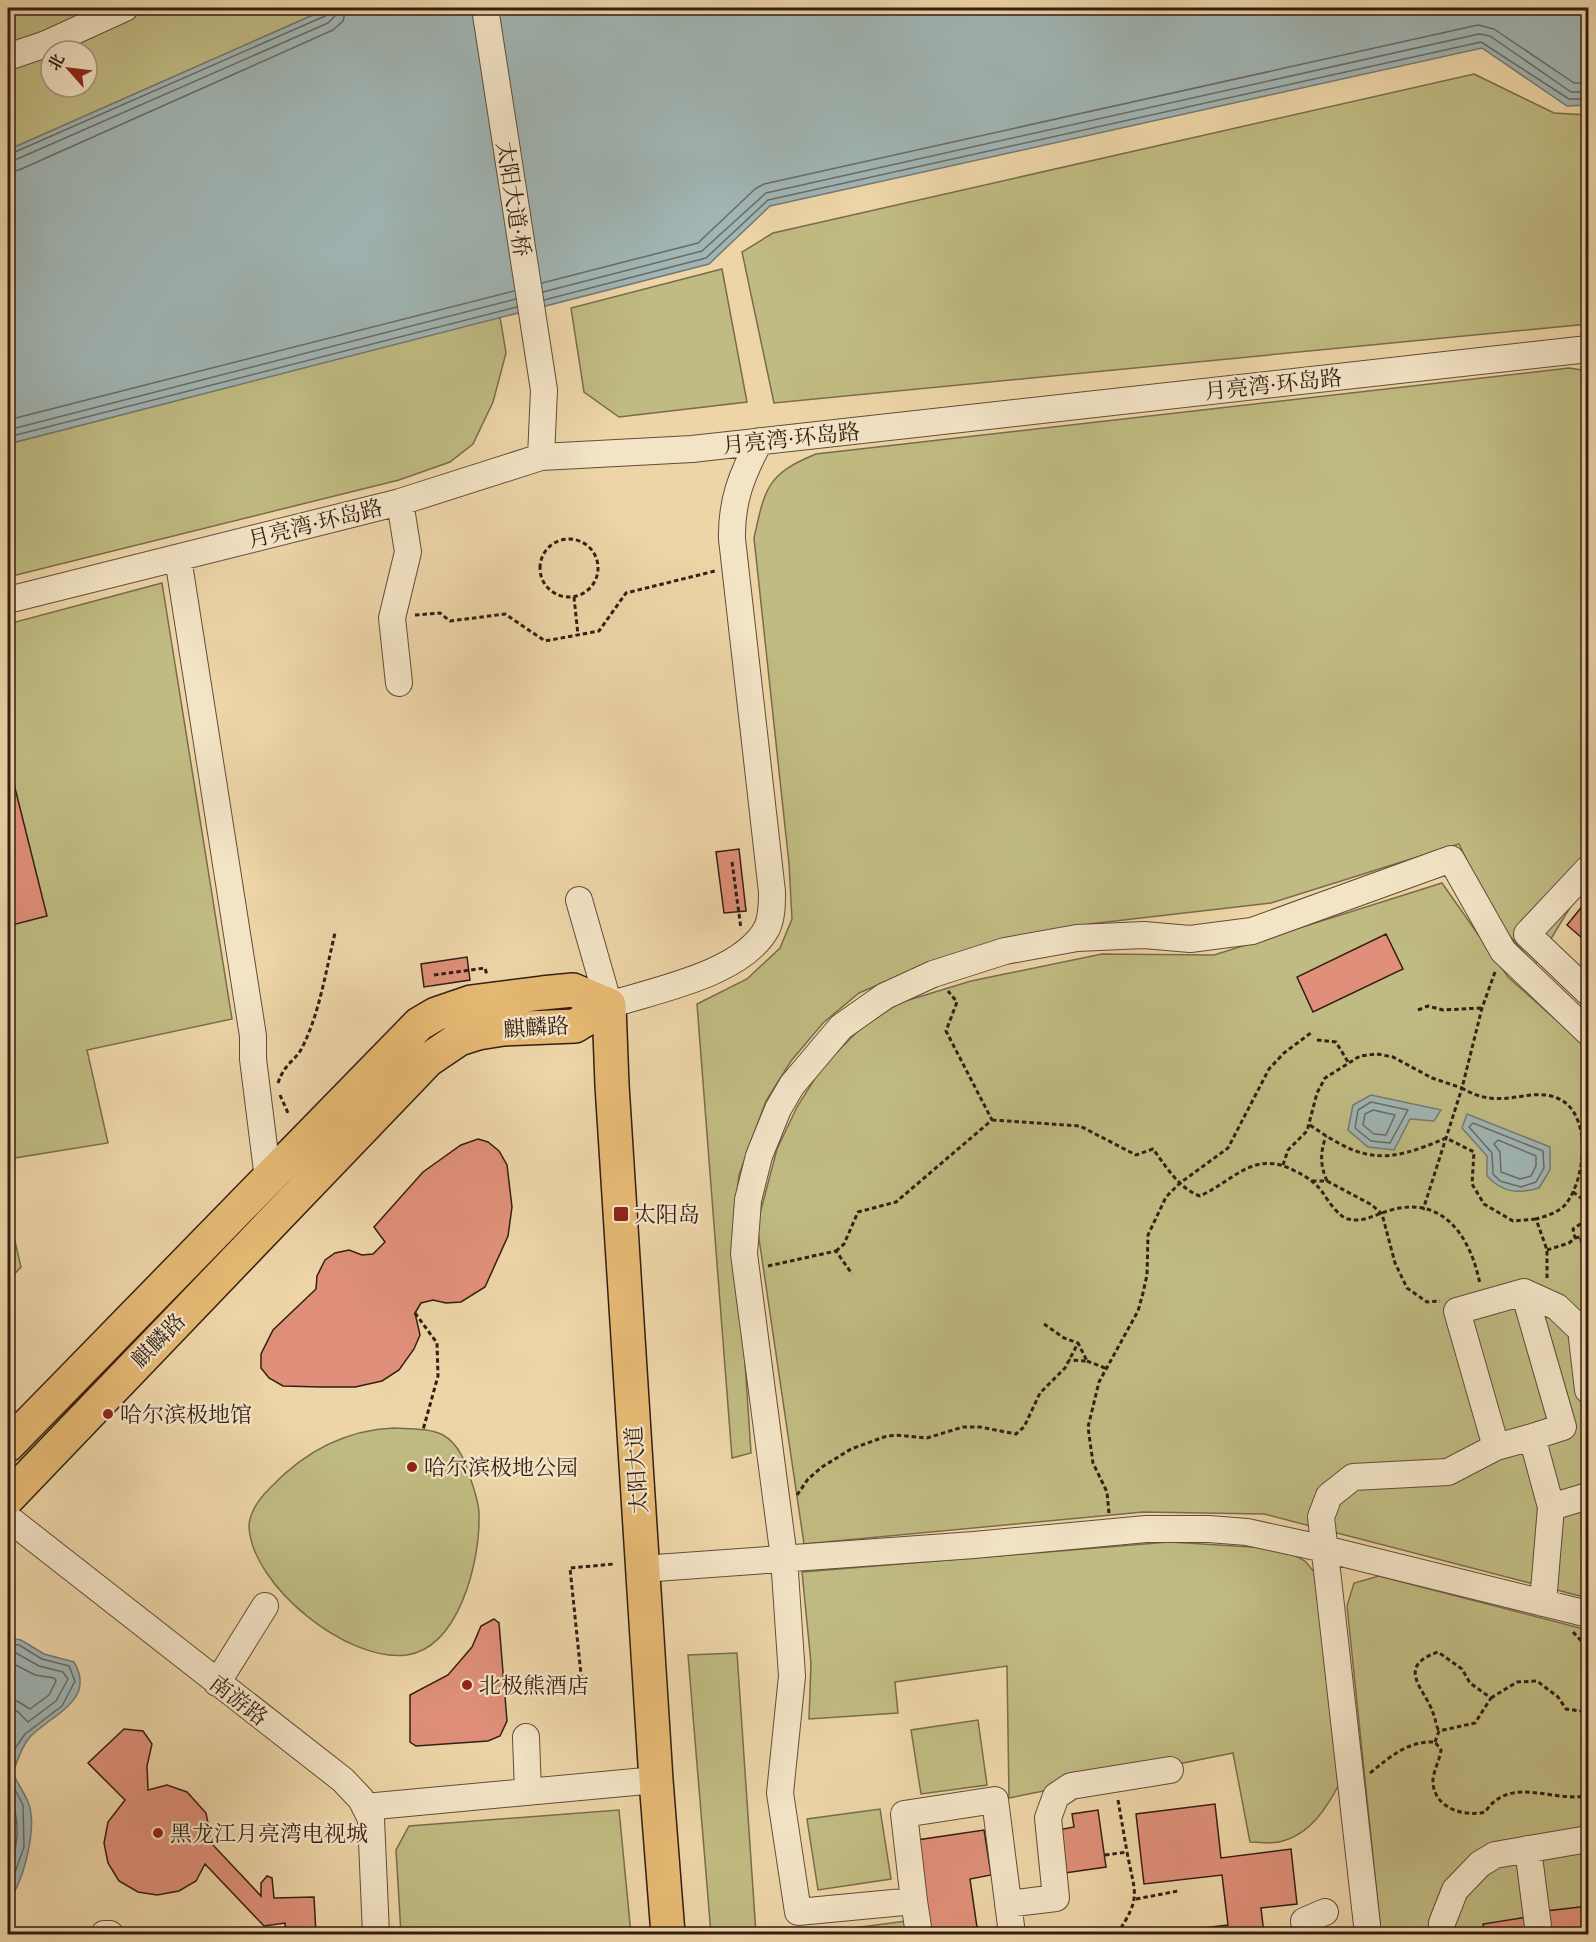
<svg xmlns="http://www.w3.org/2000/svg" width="1596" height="1942" viewBox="0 0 1596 1942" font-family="'Old Standard TT','Noto Serif SC',serif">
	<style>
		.green { fill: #c0bb82; stroke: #7a6c4b; stroke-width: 1.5; fill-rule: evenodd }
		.water { fill: #a0b5b4; stroke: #757974; stroke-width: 1.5 }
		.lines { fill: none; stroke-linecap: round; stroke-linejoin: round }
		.shore { stroke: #6a6a64; stroke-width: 1.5 }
		.building { fill: #e0907a; stroke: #341e14; stroke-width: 1.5 }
		.minor-casing { stroke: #624c39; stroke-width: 28 }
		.major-casing { stroke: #341e14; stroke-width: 36 }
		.path { stroke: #341e14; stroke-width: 3; stroke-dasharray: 4.5 3; stroke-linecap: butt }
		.minor { stroke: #f3e4c6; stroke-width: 26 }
		.major { stroke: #e6ba74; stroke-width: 33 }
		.poi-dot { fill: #8f2418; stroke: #f3e4c6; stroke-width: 2 }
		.labels { text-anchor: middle; stroke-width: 4.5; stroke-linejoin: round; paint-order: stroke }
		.street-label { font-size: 22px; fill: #341e14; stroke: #f3e4c6 }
		.poi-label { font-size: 22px; fill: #341e14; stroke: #f3e4c6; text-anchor: start }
	</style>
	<rect width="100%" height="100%" fill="#edd5a7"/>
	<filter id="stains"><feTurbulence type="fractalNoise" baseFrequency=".00333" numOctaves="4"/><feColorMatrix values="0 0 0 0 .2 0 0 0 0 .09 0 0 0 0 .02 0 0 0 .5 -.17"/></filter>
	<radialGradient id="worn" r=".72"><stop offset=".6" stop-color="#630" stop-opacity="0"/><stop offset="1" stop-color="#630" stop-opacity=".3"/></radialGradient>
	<!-- green -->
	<path class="green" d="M8,8H329L8,150ZM51,51H87V87H51Z
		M1474,74L1554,113L1588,115V324L774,403L742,252L773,233Z
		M722,269L747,402L619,417L584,392L571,308Z
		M500,317L506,353L493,402L473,444L450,462L399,480L8,577V444Z
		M1569,368L1588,371V878L1535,965L1493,917L1459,844L1271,903L1089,924L935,960L859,993L823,1023L791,1061L766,1101L739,1175L735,1213L751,1453L732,1458L697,1004L747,979L780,948L792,919L789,864L754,538C765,488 767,474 816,454Z
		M162,583L232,1019L87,1050L108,1143L8,1159V624Z
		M1442,883L1508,977L1588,1048V1598L1264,1514L1143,1512L804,1544L757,1225L777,1149L797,1107L822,1067L861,1028L899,1003L971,981L1102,954L1214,955Z
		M8,1211L21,1267L8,1281Z
		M394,1428C409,1429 429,1428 443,1435C459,1444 466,1463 471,1480C475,1493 480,1506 479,1520C479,1563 459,1647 407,1655C348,1663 252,1586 249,1527C249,1511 260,1498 270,1488C303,1453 345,1430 394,1428Z
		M1169,1542L1283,1549L1305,1561L1316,1574L1342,1779C1328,1806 1311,1835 1279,1842C1271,1844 1259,1842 1250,1842L1233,1753L1009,1798L1007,1666L895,1682L898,1713L809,1719L811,1663L802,1572Z
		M1379,1576L1588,1630V1934H1381L1347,1606L1354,1583Z
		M737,1653L756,1934H711L688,1655Z
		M978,1720L987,1785L921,1794L911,1730Z
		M880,1809L891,1879L818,1890L807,1819Z
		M619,1810L631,1934H401L396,1850L409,1826Z
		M906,1921L910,1934H808Z"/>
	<!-- water -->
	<path class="water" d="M329,8H1588V105L1567,106L1482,48L770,206L709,264L8,444V150Z
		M1371,1095L1441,1110L1434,1121L1410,1119L1394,1150L1368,1147L1348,1130L1353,1105Z
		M1467,1114L1550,1147V1170L1539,1188C1518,1194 1503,1193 1487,1176V1156L1462,1128Z
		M8,1638L21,1640L44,1654L74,1662C97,1701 50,1715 29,1738C21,1748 17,1761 13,1773C17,1783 24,1792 28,1802C38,1825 24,1882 8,1901V1736L12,1728L8,1714Z"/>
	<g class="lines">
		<!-- shore -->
		<path class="shore" d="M8,155L325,16L330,8
			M8,163L328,23L335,16L337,8
			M8,172L19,170L333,30L343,21L346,8
			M542,283L698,243L755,189L764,184L1478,25L1494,29L1574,83H1588
			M543,292L702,251L766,193L1479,34L1490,36L1571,92H1588
			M544,300L706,258L768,200L1481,42L1569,99H1588
			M8,420L514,291
			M8,430L516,299
			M8,437L517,307
			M1371,1102L1408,1110L1390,1143L1371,1141L1355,1128L1358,1110Z
			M1373,1110L1395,1115L1386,1135L1374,1134L1363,1125L1365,1114Z
			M1473,1123L1543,1151L1544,1168L1536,1182L1521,1187L1500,1181L1493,1174L1492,1153L1469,1127Z
			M1498,1140L1536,1156V1166L1531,1176L1520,1179L1501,1172L1500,1152L1494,1144Z
			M8,1644L19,1645L42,1659L69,1666L75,1681L62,1706L25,1734L14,1750L8,1770
			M8,1652L16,1653L39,1666L63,1672L68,1679L56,1701L28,1722L17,1711L8,1709
			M8,1661L35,1675L54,1678L56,1681L49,1695L30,1709L17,1701L8,1700
			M8,1776L23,1805L24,1847L8,1892
			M8,1796C23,1818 17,1851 8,1875"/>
	</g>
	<!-- building -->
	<path class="building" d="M8,760L47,916L8,926Z
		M739,849L746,911L724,913L716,852Z
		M1588,899V943L1567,925Z
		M1386,934L1403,969L1313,1012L1297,977Z
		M467,957L470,980L424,987L421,964Z
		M478,1139L488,1142L499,1151L507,1165L512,1207L508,1236L485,1287L461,1302L446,1303L433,1300L421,1303L415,1313L420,1335L414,1349L399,1370L382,1381L355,1387H321L283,1386L269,1378L261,1368V1354L273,1330L316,1289L317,1276L325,1260L335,1253L349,1250L362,1255L373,1254L385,1242L374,1227L423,1172L461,1145Z
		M1588,1237V1273L1580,1239Z
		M494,1619L499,1623L507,1721L500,1736L488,1741L416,1746L410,1742V1695L448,1675L472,1647L481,1626Z
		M124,1729L143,1731L152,1744L147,1766L148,1790L167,1785L187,1792L206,1813L212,1844L261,1896V1883L267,1876L272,1878L274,1898L314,1897L316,1934H286L285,1923L264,1926L205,1864L196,1881L179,1891L157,1895L138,1892L119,1881L108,1863L104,1843L108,1822L125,1800L88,1763Z
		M1215,1804L1221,1858L1291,1849L1297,1904L1261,1908L1264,1934H1168L1167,1932L1228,1925L1222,1875L1144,1884L1136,1814Z
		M1098,1810L1106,1867L1065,1873L1058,1830L1074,1827L1072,1814Z
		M984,1830L991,1875L970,1879L978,1934H931L917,1840Z
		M1588,1906V1934H1549L1546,1911Z
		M1527,1917L1530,1934H1485L1483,1924Z"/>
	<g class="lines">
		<defs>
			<path id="minor" d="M485,8L544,390L541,457
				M8,57L46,44L125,8
				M178,558L253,1036V1059L268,1179
				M8,600L400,502L541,457L692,449L1588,349
				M399,683L392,618L408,552L400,502
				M1588,869L1527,934L1588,992
				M579,900L609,1005C655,990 743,974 767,928C772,917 772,904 772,892L732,539C731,502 742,473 760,441
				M1524,1292L1557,1307L1581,1330L1588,1390
				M1532,1437L1563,1427L1524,1292L1457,1311L1496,1447L1532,1437L1551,1507L1543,1603
				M1551,1507L1588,1496
				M8,1518L343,1780L361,1799L371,1819L376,1934
				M642,1569L974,1545L1146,1529H1209L1247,1532L1325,1549L1588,1614
				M217,1683L265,1606
				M526,1737L528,1792
				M365,1807L656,1780
				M1528,1849L1539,1934
				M914,1901L904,1814L995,1800L1012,1934
				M1008,1904L1056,1898L1048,1818L1056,1796L1071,1786L1170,1770
				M104,1934H110
				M919,1934L914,1901L798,1912L780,1793L792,1676L784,1558L744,1254L748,1200L759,1156L778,1109L792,1085L841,1027L885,996L933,974L1005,951L1077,938L1144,935L1190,939L1252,931L1451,859L1503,951L1588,1032
				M1306,1934L1304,1921L1325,1912
				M1368,1934L1321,1517L1329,1496L1353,1477L1448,1472L1496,1447
				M1442,1934V1923L1455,1890L1480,1864L1495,1855L1588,1839"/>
			<path id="major" d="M609,1005L612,1085L656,1780L668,1934
				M8,1445L419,1024L436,1014L471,1002L542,993L573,990L609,1005
				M8,1498L428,1060L459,1039L478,1033L503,1029L575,1026L609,1005"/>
		</defs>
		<!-- minor casing -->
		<use href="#minor" class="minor-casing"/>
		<!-- major casing -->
		<use href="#major" class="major-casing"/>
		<!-- path -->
		<path class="path" d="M540 568a29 29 0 1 1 58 0a29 29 0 1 1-58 0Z
			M574,597L578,635
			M415,615L440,613L450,621L505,614L545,641L599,631L626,593L715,571
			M732,862L741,929
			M1495,972L1482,1008L1462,1088C1501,1112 1528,1086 1557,1098C1593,1112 1586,1180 1565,1205C1557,1213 1546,1216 1536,1219L1547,1250V1279
			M434,975L485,968L487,975
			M1418,1010L1428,1006L1443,1010L1481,1008
			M1317,1040L1336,1042L1348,1062
			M278,1083C285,1062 296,1061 303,1046C320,1011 326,970 335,933
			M280,1095L288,1113
			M992,1120L1080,1126L1136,1155L1153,1149C1166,1166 1178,1188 1200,1196C1235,1180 1254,1149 1295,1171C1307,1177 1315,1182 1323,1193C1328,1201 1339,1217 1348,1219C1365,1223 1375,1214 1391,1210C1445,1195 1471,1239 1480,1284
			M1310,1125C1364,1163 1386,1164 1446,1138L1474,1152L1472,1184L1484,1204L1513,1221L1536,1219
			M1283,1165L1288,1150L1307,1131L1317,1093L1325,1078L1360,1056L1377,1054L1393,1057L1432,1078L1462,1088L1423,1210
			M1312,1181H1327C1320,1165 1320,1153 1326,1136
			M1327,1181L1372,1205L1382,1214L1395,1263L1407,1288L1427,1302L1440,1301
			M1573,1192L1588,1203
			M1575,1238L1588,1235
			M1547,1250L1569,1243L1575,1238L1573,1229L1588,1219
			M836,1251L844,1244L858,1212L896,1202L992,1120L946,1031L957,1002L948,991
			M768,1266L836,1251L852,1274
			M415,1313L437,1343L438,1376L423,1430
			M1044,1324L1064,1338L1078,1343
			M1087,1361L1105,1368
			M797,1495L808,1479L822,1467L851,1449L884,1437L895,1435L927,1438L963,1427H980L1016,1434L1024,1427L1040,1393L1065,1368L1078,1343L1087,1361L1069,1360
			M1109,1513L1107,1492L1093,1463L1088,1427L1099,1382L1138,1311L1143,1293L1147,1275L1148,1235L1166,1197L1180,1183L1228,1148L1269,1069L1284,1053L1312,1032
			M1573,1632L1588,1648
			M1588,1668L1585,1692L1588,1717
			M583,1694L570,1568L614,1564
			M1491,1698L1517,1682L1537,1681L1558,1697L1566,1709L1588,1712
			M1435,1742L1439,1731L1475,1723L1491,1698L1470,1683L1462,1669L1438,1652C1394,1667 1426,1690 1433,1713C1436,1719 1435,1724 1439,1731
			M1370,1773C1391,1756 1408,1741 1435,1742L1441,1750C1440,1760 1432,1773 1433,1783C1435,1809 1465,1817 1485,1812C1510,1775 1551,1802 1586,1796L1588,1781
			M1118,1800L1127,1852
			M1583,1818L1586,1796L1588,1795
			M1105,1855L1127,1852C1135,1895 1142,1896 1117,1934
			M1136,1899L1178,1891"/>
		<!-- minor -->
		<use href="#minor" class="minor"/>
		<!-- major -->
		<use href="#major" class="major"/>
	</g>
	<!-- markers -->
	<g class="poi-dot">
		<rect x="613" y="1206" width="16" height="16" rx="3"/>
		<circle cx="108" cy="1414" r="6"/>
		<circle cx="412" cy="1467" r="6"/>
		<circle cx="467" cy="1685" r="6"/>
		<circle cx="158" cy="1833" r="6"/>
	</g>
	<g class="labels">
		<!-- street labels -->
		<g class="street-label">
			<text transform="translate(514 199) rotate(81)" y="8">太阳大道·桥</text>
			<text transform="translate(1273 384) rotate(-6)" y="8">月亮湾·环岛路</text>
			<text transform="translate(791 438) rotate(-6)" y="8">月亮湾·环岛路</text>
			<text transform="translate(315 523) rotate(-14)" y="8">月亮湾·环岛路</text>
			<text transform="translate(536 1027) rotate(-4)" y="8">麒麟路</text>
			<text transform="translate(158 1340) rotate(-46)" y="8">麒麟路</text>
			<text transform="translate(636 1470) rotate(-94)" y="8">太阳大道</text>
			<text transform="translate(239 1700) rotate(38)" y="8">南游路</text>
		</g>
		<!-- poi labels -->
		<g class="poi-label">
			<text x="634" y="1222">太阳岛</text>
			<text x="120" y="1422">哈尔滨极地馆</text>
			<text x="424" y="1475">哈尔滨极地公园</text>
			<text x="479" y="1693">北极熊酒店</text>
			<text x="170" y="1841">黑龙江月亮湾电视城</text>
		</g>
	</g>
	<!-- margin -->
	<rect width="1596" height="1942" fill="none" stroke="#edd5a7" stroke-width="30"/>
	<rect x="9" y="9" width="1578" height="1924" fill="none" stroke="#341e14" stroke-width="3"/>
	<rect x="15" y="15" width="1566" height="1912" fill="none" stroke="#341e14" stroke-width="1.5"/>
	<!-- north arrow -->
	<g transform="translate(69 69) rotate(298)"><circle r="28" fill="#f3e4c6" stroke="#a7957f" stroke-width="1.5"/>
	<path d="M0-4.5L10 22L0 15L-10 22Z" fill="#8f2418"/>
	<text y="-9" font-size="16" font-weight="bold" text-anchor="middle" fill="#341e14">北</text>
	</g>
	<rect width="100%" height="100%" filter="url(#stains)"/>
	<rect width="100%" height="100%" fill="url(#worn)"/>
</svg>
